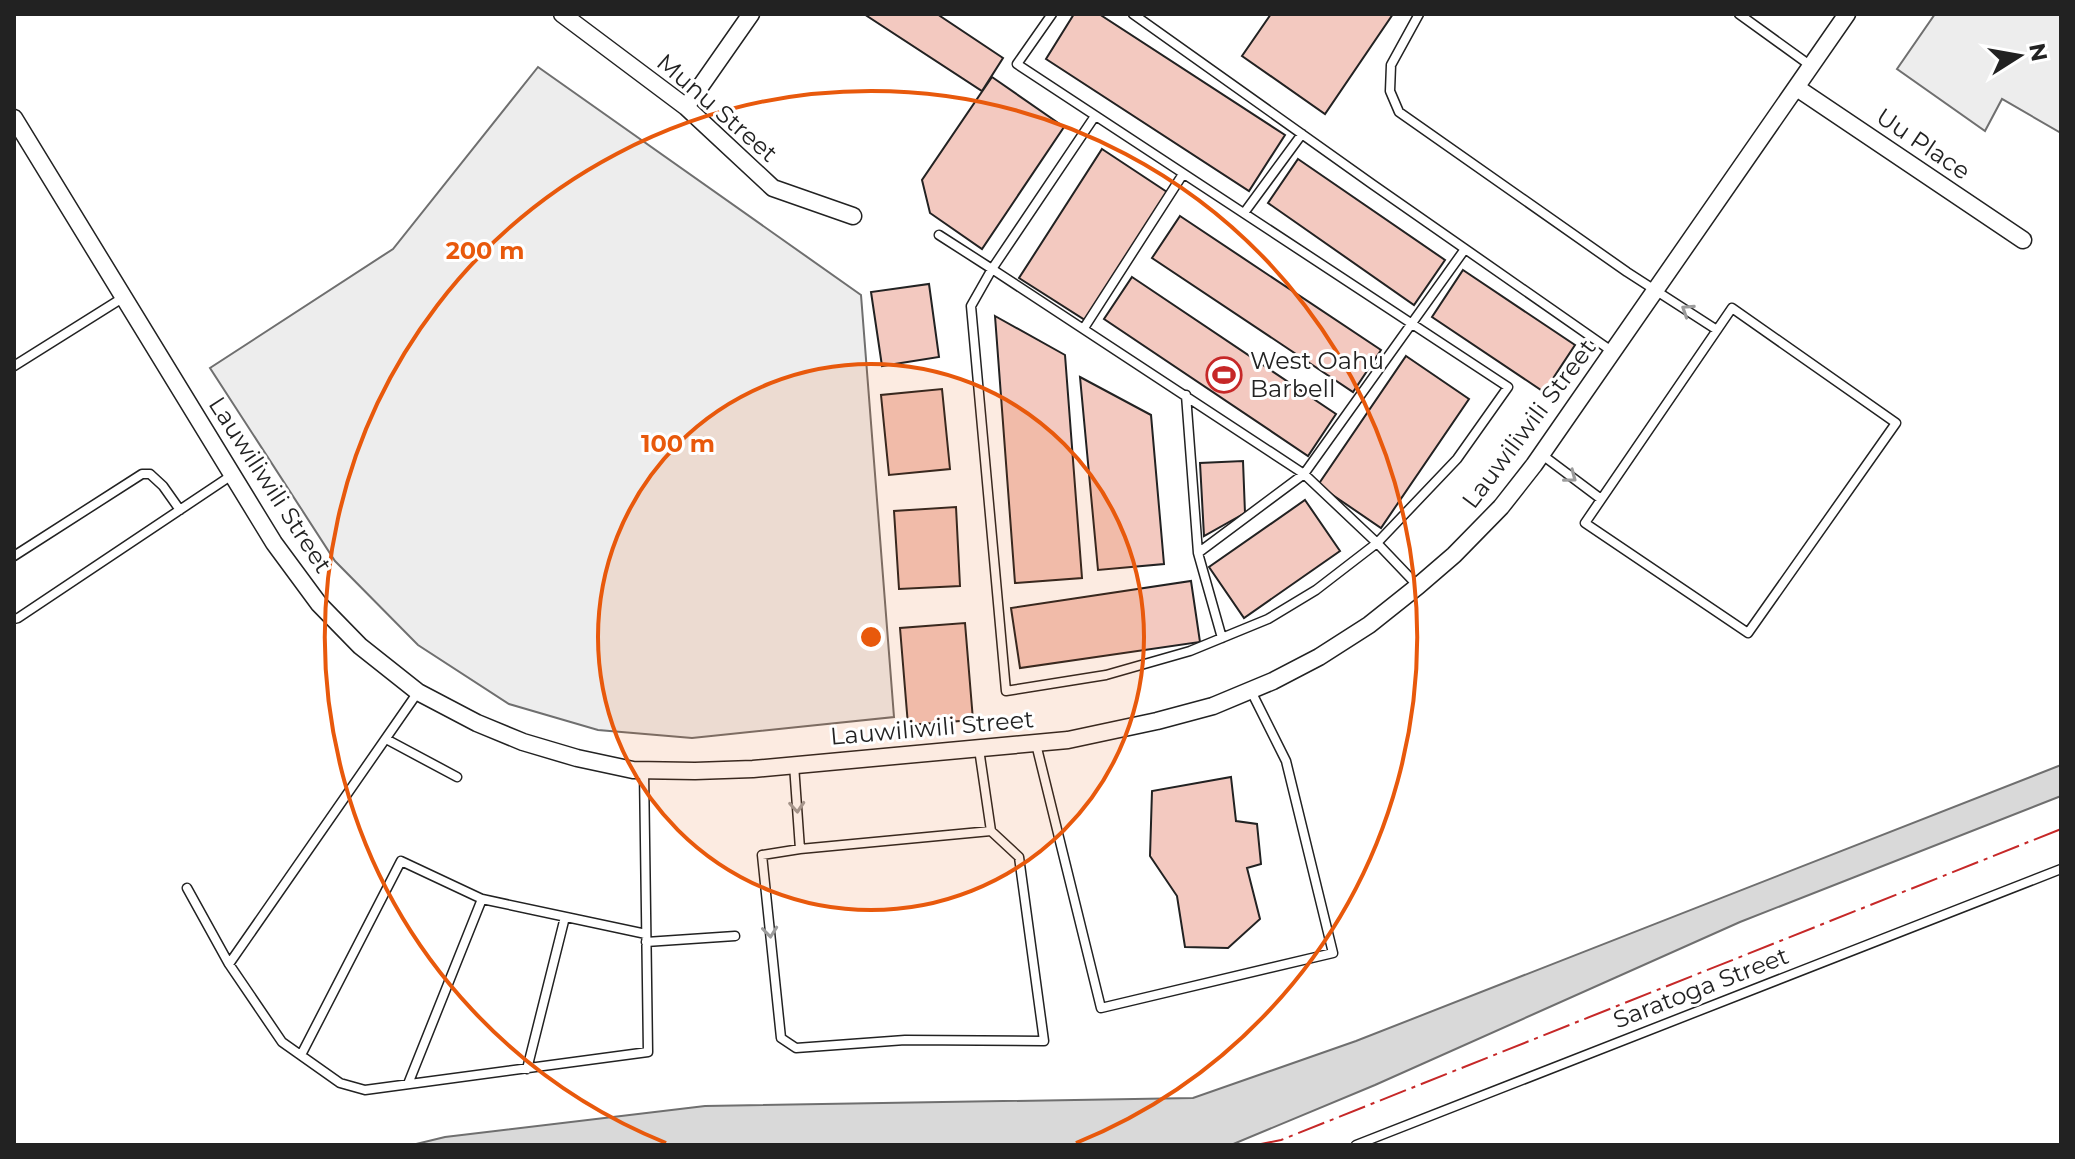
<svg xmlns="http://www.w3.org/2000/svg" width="2075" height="1159" viewBox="0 0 2075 1159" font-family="Montserrat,sans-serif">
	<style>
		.parking { fill: #ededed; stroke: #6f6f6f; stroke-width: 2 }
		.water { fill: #d9d9d9; stroke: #6f6f6f; stroke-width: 2 }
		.building { fill: #f3c9c0; stroke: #222; stroke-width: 2 }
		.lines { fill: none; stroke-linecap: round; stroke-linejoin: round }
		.lane-casing { stroke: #222; stroke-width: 11 }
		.street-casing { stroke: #222; stroke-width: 19 }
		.lane { stroke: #fff; stroke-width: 8 }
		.street { stroke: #fff; stroke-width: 16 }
		.power { stroke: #c62828; stroke-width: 2; stroke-dasharray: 28 6 4 6; stroke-linecap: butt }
		.oneway { stroke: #9c9c9c }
		.ring { fill: none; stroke: #e8590c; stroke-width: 4 }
		.labels { text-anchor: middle; stroke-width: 6; stroke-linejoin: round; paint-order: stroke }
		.street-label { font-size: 24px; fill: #222; stroke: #fff }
		.poi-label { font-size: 24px; fill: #222; stroke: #fff; text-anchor: start }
		.centre { fill: #e8590c; stroke: #fff; stroke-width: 4 }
		.ring-label { font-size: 24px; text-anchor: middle; font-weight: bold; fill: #e8590c; stroke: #fff; stroke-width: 6; stroke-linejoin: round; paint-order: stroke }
	</style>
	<rect width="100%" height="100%" fill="#fff"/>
	<!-- parking -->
	<path class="parking" d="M1935,14H2061V133L2002,99L1985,131L1897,69Z
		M538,67L861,295L894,717L692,738L598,730L509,704L418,645L335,561L210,368L393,249Z"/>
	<!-- water -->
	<path class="water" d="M2061,765V796L1740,922L1375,1085L1231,1145H412L445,1137L705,1106L1193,1098L1356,1041Z"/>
	<!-- building -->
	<path class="building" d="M864,14H937L1003,58L982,91Z
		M1074,14H1099L1285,135L1249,191L1046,59Z
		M1271,14H1393L1325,114L1242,56Z
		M992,77L1064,127L982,249L930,213L922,180Z
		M1102,149L1167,192L1085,320L1019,278Z
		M1298,159L1445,260L1414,305L1268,203Z
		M1180,216L1381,350L1353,392L1152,258Z
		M1463,270L1575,345L1544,392L1432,317Z
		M1132,277L1336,414L1308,456L1104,319Z
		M929,284L939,357L882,366L871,292Z
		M995,316L1065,355L1082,578L1015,583Z
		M1406,356L1469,399L1381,528L1318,485Z
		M1080,377L1151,415L1164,564L1098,570Z
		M942,389L950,469L889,475L881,395Z
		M1243,461L1245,513L1204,536L1200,463Z
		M1305,500L1340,551L1244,618L1209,567Z
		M956,507L960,586L899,589L894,511Z
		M1191,581L1200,642L1020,668L1011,608Z
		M965,623L973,720L908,725L900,628Z
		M1231,777L1236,821L1257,824L1261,864L1247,868L1260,919L1228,948L1185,947L1177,896L1150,856L1152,791Z"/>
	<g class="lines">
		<defs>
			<path id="lane" d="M1052,14L1017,64L1508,387L1457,459L1377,543L1418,586
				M1133,14L1372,184L1613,352
				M1419,14L1391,65L1390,91L1399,112L1627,272L1717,330
				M1739,14L1811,66
				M1244,213L1302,134
				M939,235L992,269L971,306L1006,691L1106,675L1190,651L1268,619L1316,590L1377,543L1304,474L992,269L1095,116
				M1732,308L1896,423L1748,633L1585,523Z
				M1084,328L1183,174
				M14,366L124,297
				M1186,395L1198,553L1304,474L1465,249
				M1541,454L1601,499
				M1198,553L1222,638
				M14,556L142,474H150L163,486L180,510
				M14,619L18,618L232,475
				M386,739L457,777
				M1036,744L1101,1008L1333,953L1286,761L1251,691
				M979,749L991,831L800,849L762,855L781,1038L796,1048L905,1040L1044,1041L1019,857L991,831
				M794,765L800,849
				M187,888L229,964L418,692
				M646,942L735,936
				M229,964L282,1042L340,1083L365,1090L648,1052L644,770
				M301,1055L401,861L482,899
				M527,1069L565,917
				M408,1084L482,899L646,934
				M1356,1145L2061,869"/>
			<path id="street" d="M562,14L686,107L773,188L853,216
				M1797,88L2023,240
				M686,107L751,14
				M14,118L274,543L319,604L360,646L418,692L477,723L523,742L577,758L633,770L695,771L753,769L1068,740L1157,721L1213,706L1273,681L1319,657L1369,625L1418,586L1454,555L1501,507L1534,465L1847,14"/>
		</defs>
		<!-- lane casing -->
		<use href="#lane" class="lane-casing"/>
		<!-- street casing -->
		<use href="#street" class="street-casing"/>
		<!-- lane -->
		<use href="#lane" class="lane"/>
		<!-- street -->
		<use href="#street" class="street"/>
		<!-- power -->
		<path class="power" d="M1256,1145L1281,1140L2061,829"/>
	</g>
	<!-- one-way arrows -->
	<defs><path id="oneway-chevron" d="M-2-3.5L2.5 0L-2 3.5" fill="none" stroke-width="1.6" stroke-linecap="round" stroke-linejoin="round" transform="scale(2)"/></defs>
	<g class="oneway">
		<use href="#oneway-chevron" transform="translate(1687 310) rotate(-147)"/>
		<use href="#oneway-chevron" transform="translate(1571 477) rotate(37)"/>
		<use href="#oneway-chevron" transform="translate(797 807) rotate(86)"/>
		<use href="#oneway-chevron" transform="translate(770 932) rotate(84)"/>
	</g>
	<!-- distance rings -->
	<circle cx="871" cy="637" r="273" fill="#e8590c" fill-opacity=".12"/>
	<g class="ring">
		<circle cx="871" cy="637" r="273"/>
		<path d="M666 1143A546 546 0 1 1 1076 1143"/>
	</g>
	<!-- icons -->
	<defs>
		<symbol id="stadium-ring" viewBox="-11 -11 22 22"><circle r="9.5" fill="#fff" stroke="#c62828" stroke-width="1.5"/><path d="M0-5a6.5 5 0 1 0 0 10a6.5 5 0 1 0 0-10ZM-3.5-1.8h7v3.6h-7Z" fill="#c62828"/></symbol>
	</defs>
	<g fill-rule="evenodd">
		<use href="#stadium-ring" x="1204" y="355" width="40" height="40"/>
	</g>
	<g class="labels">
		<!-- street labels -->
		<g class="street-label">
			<text transform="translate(717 108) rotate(41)" y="8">Munu Street</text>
			<text transform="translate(1923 144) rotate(34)" y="8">Uu Place</text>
			<text transform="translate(1529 424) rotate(-53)" y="8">Lauwiliwili Street</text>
			<text transform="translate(270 485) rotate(57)" y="8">Lauwiliwili Street</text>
			<text transform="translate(932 728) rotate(-5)" y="8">Lauwiliwili Street</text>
			<text transform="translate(1701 988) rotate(-21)" y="8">Saratoga Street</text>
		</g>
		<!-- poi labels -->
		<g class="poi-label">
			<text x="1250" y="369">West Oahu<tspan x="1250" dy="28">Barbell</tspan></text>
		</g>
	</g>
	<circle cx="871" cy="637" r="12" class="centre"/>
	<g class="ring-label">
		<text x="485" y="259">200 m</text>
		<text x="678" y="452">100 m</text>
	</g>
	<!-- border -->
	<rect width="2075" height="1159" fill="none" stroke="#222222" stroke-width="32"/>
	<!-- north arrow -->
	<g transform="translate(2019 56) rotate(79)" stroke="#ffffff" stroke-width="6" paint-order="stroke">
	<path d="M0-6L14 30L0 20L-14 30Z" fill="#222222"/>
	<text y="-12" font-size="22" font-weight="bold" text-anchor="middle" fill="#222222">N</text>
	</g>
</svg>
